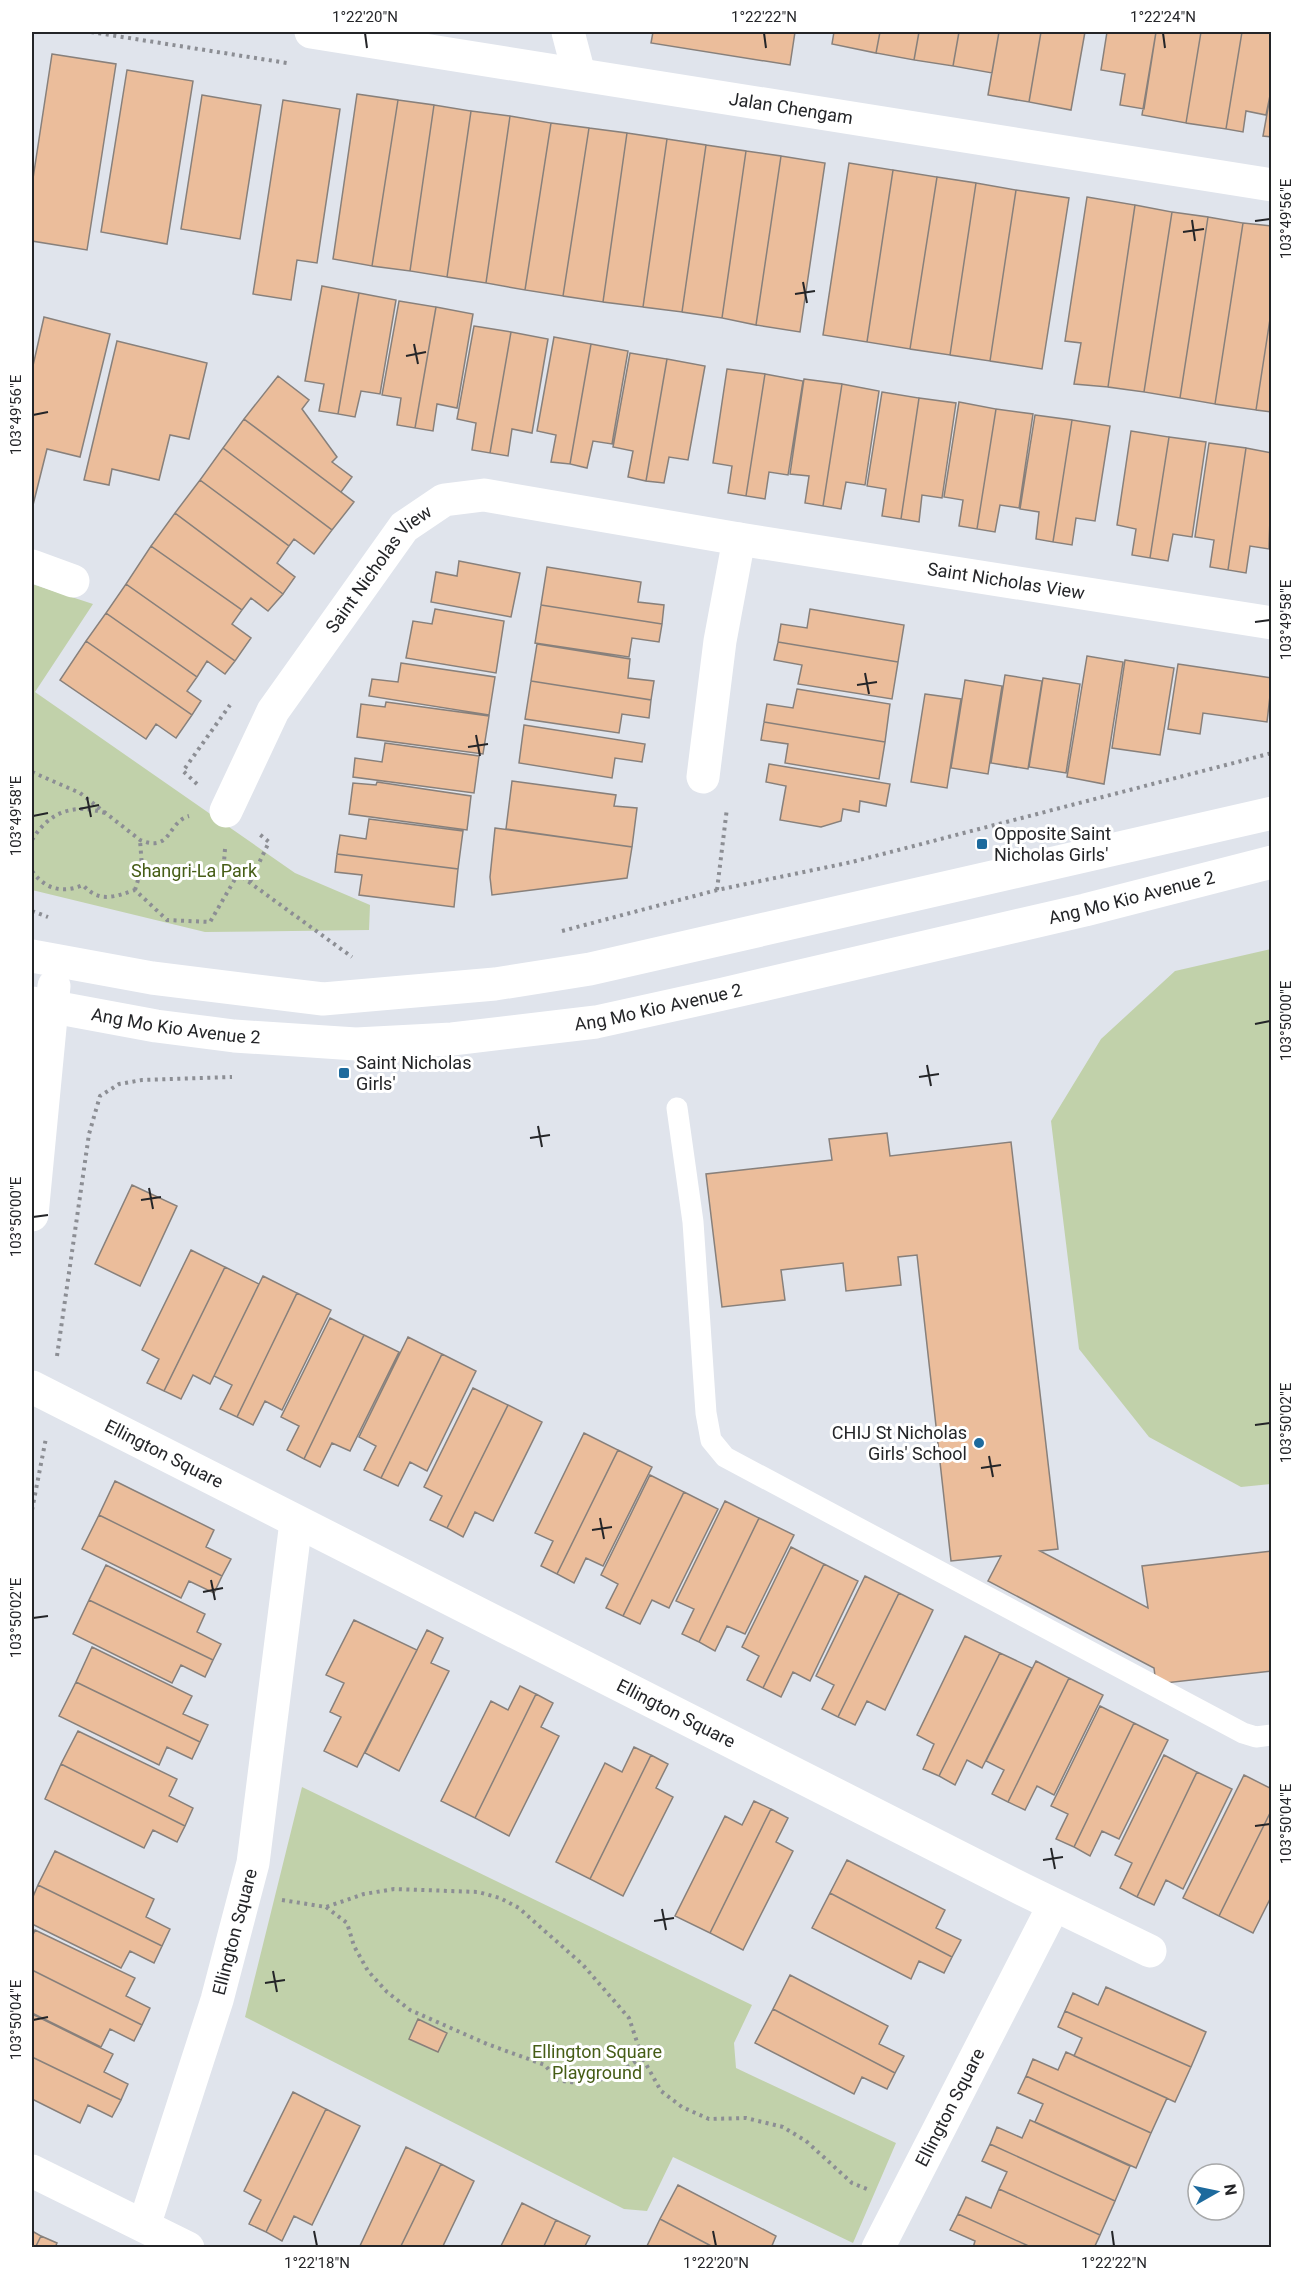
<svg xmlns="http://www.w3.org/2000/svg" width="1303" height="2279" viewBox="0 0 1303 2279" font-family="Roboto,sans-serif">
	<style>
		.green { fill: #c1d1aa }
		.building { fill: #ebbd9b; stroke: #88807b; stroke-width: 1.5 }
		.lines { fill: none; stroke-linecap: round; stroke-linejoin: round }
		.path { stroke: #8c8e94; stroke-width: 4; stroke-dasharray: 3 4.5; stroke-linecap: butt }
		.lane { stroke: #fff; stroke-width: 21 }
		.street { stroke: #fff; stroke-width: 33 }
		.secondary { stroke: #fff; stroke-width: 33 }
		.ticks { fill: none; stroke: #242528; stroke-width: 2 }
		.poi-dot { fill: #1d6a9d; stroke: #fff; stroke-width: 2 }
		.labels { text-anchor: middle; stroke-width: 6; stroke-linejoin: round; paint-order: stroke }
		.street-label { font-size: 18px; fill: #242528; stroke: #fff }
		.poi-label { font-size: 18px; fill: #242528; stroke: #fff; text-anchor: start }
		.park-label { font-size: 18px; fill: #465d16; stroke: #fff }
		.neatline { fill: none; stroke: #242528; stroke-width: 2 }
		.ticks-label { font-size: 15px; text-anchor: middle; fill: #242528 }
	</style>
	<rect width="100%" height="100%" fill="#e0e4ec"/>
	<!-- green -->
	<path class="green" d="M32,584L93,604L35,692L295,873L370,905L369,930L205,932L32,890Z
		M1271,949V1484L1241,1487L1149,1437L1079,1349L1051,1121L1101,1039L1175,971Z
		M302,1787L752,2005L734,2043L736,2068L896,2143L853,2243L673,2157L647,2211L624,2209L245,2017Z"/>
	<!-- building -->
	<path class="building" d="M653,32H795L790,65L651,43Z
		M834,32H880L876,53L832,44Z
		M880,32H919L914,60L876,53Z
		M919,32H959L953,66L914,60Z
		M959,32H999L992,73L953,66Z
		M999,32H1041L1029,102L988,95Z
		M1041,32H1085L1071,110L1029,102Z
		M1107,32H1156L1144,109L1120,105L1125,74L1101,70Z
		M1156,32H1201L1186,123L1142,115Z
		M1201,32H1242L1226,129L1186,123Z
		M1242,32H1272V86L1266,115L1246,111L1243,132L1226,129Z
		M52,54L116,64L87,250L32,241V185Z
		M127,70L193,81L167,244L101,232Z
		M1272,86V137L1263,136Z
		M357,94L398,100L372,266L333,259Z
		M202,95L261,105L240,239L181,229Z
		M283,100L340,109L317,263L297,260L291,300L253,294Z
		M398,100L434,105L410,271L372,266Z
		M434,105L471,111L447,277L410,271Z
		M471,111L510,116L486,283L447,277Z
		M510,116L551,123L525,290L486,283Z
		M551,123L589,128L563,296L525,290Z
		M589,128L627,133L603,302L563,296Z
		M627,133L667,139L643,307L603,302Z
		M667,139L706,145L682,312L643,307Z
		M706,145L746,151L722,318L682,312Z
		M746,151L781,156L756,325L722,318Z
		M781,156L825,163L800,332L756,325Z
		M849,163L893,170L867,342L823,335Z
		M893,170L937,177L910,349L867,342Z
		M937,177L976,183L950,355L910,349Z
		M976,183L1016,190L990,361L950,355Z
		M1016,190L1069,198L1042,369L990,361Z
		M1087,197L1135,205L1108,387L1074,384L1081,343L1065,341Z
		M1135,205L1172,212L1144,392L1108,387Z
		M1172,212L1208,217L1180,398L1144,392Z
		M1208,217L1243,223L1215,404L1180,398Z
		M1243,223L1272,226V306L1256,410L1215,404Z
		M322,286L359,293L338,414L319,411L324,384L305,381Z
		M359,293L396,300L380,394L361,391L355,417L338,414Z
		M399,301L436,307L415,428L397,425L401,398L382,395Z
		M1272,306V412L1256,410Z
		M436,307L473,314L457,408L437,404L433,431L415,428Z
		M44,317L110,334L80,457L47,449L33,505L32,370Z
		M474,326L511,332L490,453L472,450L476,423L457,419Z
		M511,332L548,339L532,433L512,429L508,456L490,453Z
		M554,337L591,344L570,464L551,462L556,435L537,431Z
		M117,341L207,363L189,439L170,435L159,480L112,469L109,485L84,480Z
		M591,344L628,351L612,444L593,441L587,468L570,464Z
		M630,353L667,359L646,481L628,477L633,451L613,447Z
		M667,359L705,366L688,460L669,457L664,483L646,481Z
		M727,369L765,374L746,496L728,493L732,466L713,463Z
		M765,374L803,381L788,475L769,472L765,499L746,496Z
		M278,376L309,400L302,409L337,457L332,462L352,477L341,492L244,419Z
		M804,379L842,384L823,506L805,503L809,476L790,474Z
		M842,384L879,391L865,485L846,482L841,509L823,506Z
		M882,392L919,398L901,519L882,516L886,489L867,486Z
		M919,398L956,403L942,498L922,495L919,522L901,519Z
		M959,402L996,409L977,529L959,526L963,500L944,497Z
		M996,409L1033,414L1019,508L1000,505L995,532L977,529Z
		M1035,415L1072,420L1053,542L1036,539L1039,512L1020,509Z
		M244,419L354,502L332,530L223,448Z
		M1072,420L1110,426L1095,521L1076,518L1072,545L1053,542Z
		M1131,431L1169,437L1150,558L1132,555L1136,529L1117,525Z
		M1169,437L1206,442L1192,537L1173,534L1168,561L1150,558Z
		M1209,443L1246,448L1228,570L1210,567L1214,540L1195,537Z
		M223,448L332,530L314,554L294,539L289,546L200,480Z
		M1246,448L1272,453L1269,549L1250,546L1246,573L1228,570Z
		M200,480L289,546L277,563L295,577L283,594L175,513Z
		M175,513L283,594L268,611L251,598L242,610L151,546Z
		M151,546L242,610L232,624L251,638L235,661L126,584Z
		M459,561L520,573L511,617L431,602L436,572L457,576Z
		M547,567L641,582L638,602L664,605L662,624L541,605Z
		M126,584L235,661L225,674L207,661L197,677L106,613Z
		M541,605L662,624L659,642L632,638L629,657L535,643Z
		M435,609L504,621L496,673L406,658L413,621L432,624Z
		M810,609L904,625L898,662L778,642L781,624L807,628Z
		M106,613L197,677L187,691L201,701L192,715L86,641Z
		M86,641L192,715L176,738L156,724L146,739L60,680Z
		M778,642L898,662L892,699L798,684L802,665L774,660Z
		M537,644L630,659L628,678L654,681L651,700L531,681Z
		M1087,656L1123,662L1104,784L1067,777Z
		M1125,660L1174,668L1160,755L1112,748Z
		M401,663L495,677L489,715L369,696L372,679L398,682Z
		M1178,664L1272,678L1267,722L1203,713L1200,734L1168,729Z
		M1005,675L1042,681L1028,769L991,763Z
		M1043,678L1080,684L1066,773L1029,767Z
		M965,680L1002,686L988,774L951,768Z
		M531,681L651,700L649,718L622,714L619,733L525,719Z
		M797,689L890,704L885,742L764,722L767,704L793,708Z
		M925,694L961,699L947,788L911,782Z
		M386,702L489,716L483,754L357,737L361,704L385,707Z
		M764,722L885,742L879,779L785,763L788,744L761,740Z
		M524,725L645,744L642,762L615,758L612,778L519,763Z
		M385,743L479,756L474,793L353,777L355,758L382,762Z
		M769,764L890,784L886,806L860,801L859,812L843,809L841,821L821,827L780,820L786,786L766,782Z
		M512,781L616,795L614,806L637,808L632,847L506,829Z
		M377,782L471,796L467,830L349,814L353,783L376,785Z
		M369,819L463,831L458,869L337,854L340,835L366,839Z
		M495,828L632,847L627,878L492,895L490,877Z
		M337,854L458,869L454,907L359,895L362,875L335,872Z
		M887,1133L890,1156L1011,1142L1058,1549L1040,1551L1148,1608L1142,1566L1272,1551V1671L1156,1684L1154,1668L988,1581L1001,1556L951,1561L917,1255L898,1257L901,1285L846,1291L843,1263L781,1270L785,1300L722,1307L706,1174L832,1160L829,1139Z
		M132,1185L177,1206L140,1286L95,1264Z
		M191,1250L225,1267L164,1391L147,1383L159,1359L142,1350Z
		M225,1267L259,1284L210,1384L193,1375L181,1399L164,1391Z
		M263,1276L297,1293L237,1417L220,1409L232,1385L214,1376Z
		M297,1293L331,1310L282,1410L265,1401L253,1425L237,1417Z
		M330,1318L364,1335L304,1459L287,1450L299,1426L281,1417Z
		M364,1335L399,1352L350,1451L332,1443L320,1467L304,1459Z
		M408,1337L442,1354L381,1478L364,1470L376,1446L359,1437Z
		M442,1354L476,1371L427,1471L410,1462L398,1486L381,1478Z
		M473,1388L508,1405L447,1528L430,1520L442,1496L424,1487Z
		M508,1405L542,1422L493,1521L475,1512L463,1537L447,1528Z
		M584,1433L618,1450L557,1574L541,1566L553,1541L535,1533Z
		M618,1450L652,1467L603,1566L586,1558L574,1583L557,1574Z
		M650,1475L684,1492L623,1616L606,1608L618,1584L601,1575Z
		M115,1481L214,1530L206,1547L231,1559L222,1576L99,1515Z
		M684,1492L718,1509L669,1608L652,1600L640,1624L623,1616Z
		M725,1501L759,1518L699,1642L682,1634L694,1609L676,1601Z
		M99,1515L222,1576L214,1593L189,1581L181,1598L82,1549Z
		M759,1518L794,1535L745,1634L727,1626L715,1651L699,1642Z
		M791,1547L824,1564L763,1688L747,1680L759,1656L742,1647Z
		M824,1564L858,1581L810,1681L793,1672L781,1697L763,1688Z
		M106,1565L205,1614L197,1632L221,1644L213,1660L89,1600Z
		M865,1576L899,1593L838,1717L822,1709L834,1685L816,1676Z
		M899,1593L933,1610L885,1710L867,1701L855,1725L838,1717Z
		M89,1600L213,1660L205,1677L181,1665L172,1683L73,1634Z
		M354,1620L417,1650L357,1767L324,1751L341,1717L330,1712L344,1683L326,1675Z
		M427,1630L443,1638L431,1663L449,1671L399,1771L365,1753Z
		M965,1636L1000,1653L939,1776L923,1769L934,1744L917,1735Z
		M92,1647L192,1696L183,1714L208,1725L200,1742L76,1682Z
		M1000,1653L1032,1668L982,1768L967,1760L955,1785L939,1776Z
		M1036,1661L1069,1678L1008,1802L992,1794L1004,1770L986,1761Z
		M1069,1678L1103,1695L1054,1795L1037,1786L1025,1810L1008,1802Z
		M76,1682L200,1742L192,1759L167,1747L159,1765L59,1716Z
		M520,1686L536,1694L475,1818L441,1801L491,1701L508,1710Z
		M536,1694L553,1703L541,1727L559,1736L509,1836L475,1818Z
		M1100,1706L1134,1723L1074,1847L1056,1839L1068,1814L1051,1806Z
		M1134,1723L1168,1740L1119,1839L1102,1831L1090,1856L1074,1847Z
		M78,1731L177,1779L169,1796L193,1808L185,1826L61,1764Z
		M634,1747L651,1755L590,1879L556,1862L605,1763L622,1772Z
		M651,1755L668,1764L656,1788L673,1797L623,1896L590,1879Z
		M1164,1755L1197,1772L1137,1897L1120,1888L1132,1863L1115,1855Z
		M61,1764L185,1826L177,1842L153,1830L144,1848L45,1799Z
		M1197,1772L1232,1789L1183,1889L1166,1880L1154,1905L1137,1897Z
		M1244,1775L1272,1789V1809L1219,1916L1183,1898Z
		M754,1801L771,1809L710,1933L675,1916L725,1816L742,1825Z
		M771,1809L788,1818L776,1842L793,1851L743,1950L710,1933Z
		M1272,1809V1895L1253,1933L1219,1916Z
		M55,1851L154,1899L146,1917L170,1929L162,1946L38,1885Z
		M847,1860L945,1910L936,1928L961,1940L952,1957L830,1893Z
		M38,1885L162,1946L154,1963L130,1951L121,1968L32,1924V1899Z
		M830,1893L952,1957L944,1973L919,1961L911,1979L812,1928Z
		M35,1930L135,1978L126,1996L150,2008L142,2025L32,1970V1937Z
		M32,1970L142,2025L134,2041L110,2029L101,2047L32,2013Z
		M790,1975L888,2026L879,2044L904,2056L895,2073L773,2009Z
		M1106,1987L1206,2032L1191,2067L1065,2011L1073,1993L1098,2005Z
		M773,2009L895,2073L887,2089L862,2077L854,2094L755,2043Z
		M1065,2011L1191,2067L1175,2102L1074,2056L1082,2038L1058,2027Z
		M32,2014L113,2054L104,2072L128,2084L121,2100L32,2057Z
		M418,2019L447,2033L438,2052L409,2039Z
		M1066,2052L1167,2098L1151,2133L1026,2076L1033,2059L1058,2070Z
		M32,2057L121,2100L112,2117L88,2105L80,2123L32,2099Z
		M1026,2076L1151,2133L1136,2168L1035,2122L1043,2104L1018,2093Z
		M293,2092L326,2109L266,2232L249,2224L261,2200L244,2191Z
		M326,2109L360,2126L312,2225L294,2216L282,2241L266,2232Z
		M1030,2120L1130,2166L1115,2201L990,2144L997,2127L1022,2138Z
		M990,2144L1115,2201L1100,2235L999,2189L1007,2172L982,2161Z
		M406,2147L441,2164L400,2248H359Z
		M441,2164L474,2181L442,2248H400Z
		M678,2185L776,2236L771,2248H715L660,2219Z
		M999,2189L1100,2235L1094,2248H1033L958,2214L966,2197L991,2208Z
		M522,2203L556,2220L543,2248H500Z
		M958,2214L1033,2248H973L975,2241L950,2230Z
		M660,2219L715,2248H646Z
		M556,2220L590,2236L584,2248H543Z
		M32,2231L41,2236L35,2248H32Z
		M41,2236L57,2243L55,2248H35Z"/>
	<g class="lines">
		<!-- path -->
		<path class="path" d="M91,32L287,63
			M32,772L80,793L140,840C172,853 167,822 189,816
			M197,784L183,771L230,705
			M32,840C49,812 73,803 105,813
			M225,849L224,862L238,874
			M32,871C45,889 62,894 83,885C99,903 114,897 135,890L167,920L210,922L238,874L352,957
			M250,882L269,842L258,833
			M135,890L142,867L140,840
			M717,890L727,808
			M32,911L48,917
			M562,931L717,890L852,862L1272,753
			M57,1356L89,1134L100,1096L119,1084L142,1080L232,1077
			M32,1510L46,1438
			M282,1900L326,1907L364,1894L394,1889L478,1892L500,1898L519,1908L583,1965L629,2018L642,2057L661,2091L682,2107L709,2119L746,2118L783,2127L806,2141L852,2183L867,2189
			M326,1907L347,1923L354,1946L368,1971L387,1992L410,2010L487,2044L545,2065L557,2080C593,2087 613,2078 642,2057"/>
		<!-- lane -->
		<path class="lane" d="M677,1108L693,1222L706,1413L711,1440L725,1457L1243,1733L1256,1737L1272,1735"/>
		<!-- street -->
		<g class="street">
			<path id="s1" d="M311,32L1272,185"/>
			<path d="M568,32L579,74"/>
			<path d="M32,566L73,581"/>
			<path d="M703,777L720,641L739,539"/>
			<path id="s2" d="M226,811L273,711L404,527L444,500L484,495L739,539L1272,623"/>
			<path id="s3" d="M32,1387L1022,1889L1150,1951"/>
			<path d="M32,2171L188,2248"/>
			<path id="s4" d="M144,2226L217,2000L253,1863L296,1522"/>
			<path id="s5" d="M878,2248L1054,1905"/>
		</g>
		<!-- secondary -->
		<g class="secondary">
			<path d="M32,956L152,978L323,999L495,984L590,969L1272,813"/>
			<path id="s6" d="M32,1003L156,1026L234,1036L356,1044L452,1039L596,1022L723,994L1085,910L1272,862"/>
			<path d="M32,1215L54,986"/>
		</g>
	</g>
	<!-- ticks -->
	<path class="ticks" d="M365,33L367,48M764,33L766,48M1163,33L1165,48M1192,220L1195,241M1255,221L1270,219M1183,232L1204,229M803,282L807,303M795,294L815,291M414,344L418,364M406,356L426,352M33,415L48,412M1255,622L1270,620M865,673L869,694M857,685L877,682M476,735L480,756M468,747L488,744M87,797L91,817M79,809L99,805M33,816L48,813M1255,1024L1270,1021M927,1065L931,1086M919,1077L939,1074M538,1126L542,1147M530,1138L550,1135M149,1188L153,1209M141,1200L161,1197M33,1217L48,1215M1255,1425L1270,1423M989,1456L993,1477M981,1468L1001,1465M600,1518L604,1539M592,1530L612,1527M211,1580L215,1600M203,1592L223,1588M33,1618L48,1616M1255,1826L1270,1824M1051,1848L1055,1869M1043,1860L1063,1857M662,1909L666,1930M654,1921L674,1918M273,1971L277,1992M265,1983L285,1980M33,2020L48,2017M314,2231L317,2246M713,2231L716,2246M1112,2231L1114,2246"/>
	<!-- markers -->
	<g class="poi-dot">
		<rect x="976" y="838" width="12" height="12" rx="3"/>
		<rect x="338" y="1067" width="12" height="12" rx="3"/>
		<circle cx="979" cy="1443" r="6"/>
	</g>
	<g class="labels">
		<!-- street labels -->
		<g class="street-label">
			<text dy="6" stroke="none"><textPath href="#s1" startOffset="486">Jalan Chengam</textPath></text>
			<text dy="6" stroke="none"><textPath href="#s2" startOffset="288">Saint Nicholas View</textPath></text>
			<text dy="6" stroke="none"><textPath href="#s2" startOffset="954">Saint Nicholas View</textPath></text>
			<text dy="6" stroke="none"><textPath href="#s6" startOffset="1118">Ang Mo Kio Avenue 2</textPath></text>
			<text dy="6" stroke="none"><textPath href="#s6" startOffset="632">Ang Mo Kio Avenue 2</textPath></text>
			<text dy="6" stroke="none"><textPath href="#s6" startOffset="146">Ang Mo Kio Avenue 2</textPath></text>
			<text dy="6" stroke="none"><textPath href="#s3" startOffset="148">Ellington Square</textPath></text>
			<text dy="6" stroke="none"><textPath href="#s3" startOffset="722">Ellington Square</textPath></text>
			<text dy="6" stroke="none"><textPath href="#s4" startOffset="308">Ellington Square</textPath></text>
			<text dy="6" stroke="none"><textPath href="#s5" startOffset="158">Ellington Square</textPath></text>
		</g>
		<!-- poi labels -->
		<g class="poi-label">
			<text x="994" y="840">Opposite Saint<tspan x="994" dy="21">Nicholas Girls'</tspan></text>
			<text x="356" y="1069">Saint Nicholas<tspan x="356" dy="21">Girls'</tspan></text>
			<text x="967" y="1439" text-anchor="end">CHIJ St Nicholas<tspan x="967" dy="21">Girls' School</tspan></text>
		</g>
		<!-- park labels -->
		<g class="park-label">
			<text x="194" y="877">Shangri-La Park</text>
			<text x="597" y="2058">Ellington Square<tspan x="597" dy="21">Playground</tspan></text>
		</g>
	</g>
	<!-- border -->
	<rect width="1303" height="2279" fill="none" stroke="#ffffff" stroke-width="66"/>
	<!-- north arrow -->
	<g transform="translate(1216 2192) rotate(81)"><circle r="28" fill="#ffffff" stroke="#a7a8a9" stroke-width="1.5"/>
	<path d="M0-4.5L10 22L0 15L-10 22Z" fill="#1d6a9d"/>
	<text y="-9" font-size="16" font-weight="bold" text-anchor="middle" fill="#242528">N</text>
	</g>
	<rect x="33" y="33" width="1237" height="2213" class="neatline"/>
	<g class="ticks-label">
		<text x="365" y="22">1°22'20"N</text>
		<text x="764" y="22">1°22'22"N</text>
		<text x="1163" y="22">1°22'24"N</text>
		<text transform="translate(1286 219) rotate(-90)" y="5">103°49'56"E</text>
		<text transform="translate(16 415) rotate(-90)" y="5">103°49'56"E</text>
		<text transform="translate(1286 620) rotate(-90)" y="5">103°49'58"E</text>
		<text transform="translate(16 816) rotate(-90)" y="5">103°49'58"E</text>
		<text transform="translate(1286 1021) rotate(-90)" y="5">103°50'00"E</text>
		<text transform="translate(16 1217) rotate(-90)" y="5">103°50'00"E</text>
		<text transform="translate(1286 1423) rotate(-90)" y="5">103°50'02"E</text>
		<text transform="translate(16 1618) rotate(-90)" y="5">103°50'02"E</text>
		<text transform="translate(1286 1824) rotate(-90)" y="5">103°50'04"E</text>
		<text transform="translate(16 2020) rotate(-90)" y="5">103°50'04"E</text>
		<text x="317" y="2268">1°22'18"N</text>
		<text x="716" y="2268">1°22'20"N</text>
		<text x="1114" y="2268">1°22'22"N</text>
	</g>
</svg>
